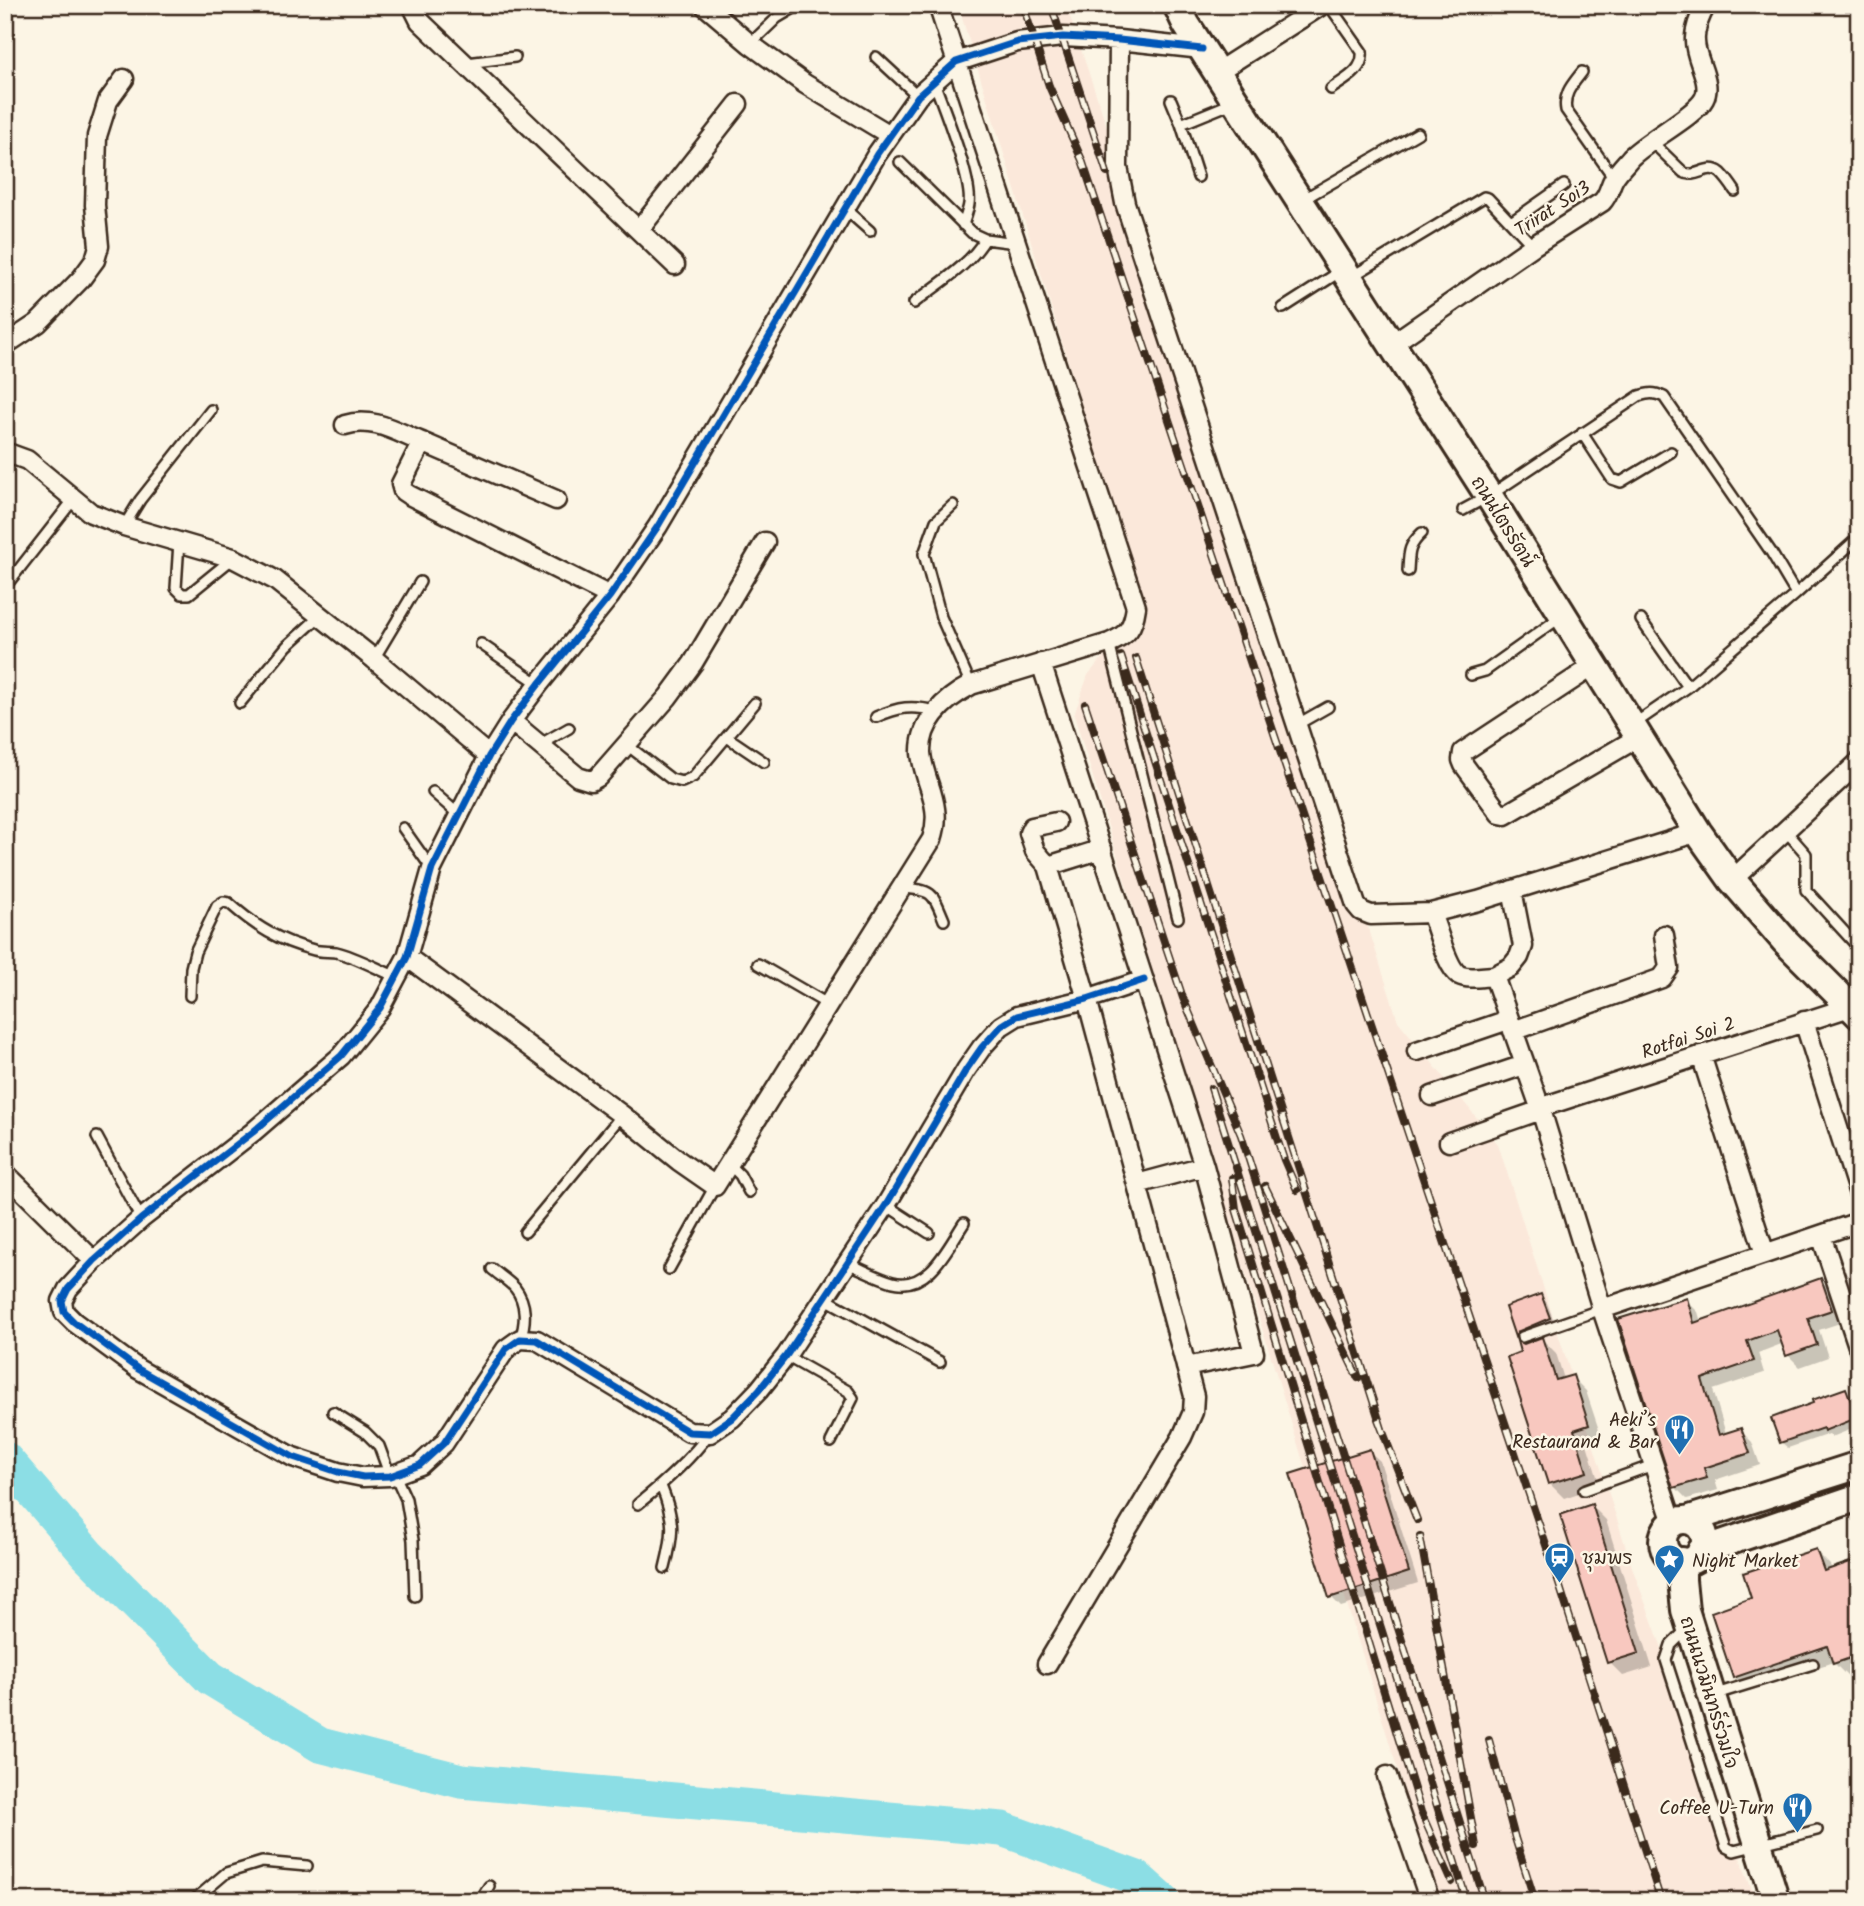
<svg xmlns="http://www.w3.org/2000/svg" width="1864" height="1906" viewBox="0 0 1864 1906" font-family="Kalam,'Playpen Sans Thai',sans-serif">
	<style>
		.built { fill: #fbe8da }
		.shadow { fill: #0003 }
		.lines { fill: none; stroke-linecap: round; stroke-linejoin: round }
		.river { stroke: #8cdee5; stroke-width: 35 }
		.building { fill: #f8c8bf; stroke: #3b2a1e; stroke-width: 2 }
		.lane-casing { stroke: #3b2a1e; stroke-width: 14 }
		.street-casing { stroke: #3b2a1e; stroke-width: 23 }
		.secondary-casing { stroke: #3b2a1e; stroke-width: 32 }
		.lane { stroke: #fcf5e5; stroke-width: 9 }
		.street { stroke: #fcf5e5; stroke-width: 18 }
		.secondary { stroke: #fcf5e5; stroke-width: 26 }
		.rail-casing { stroke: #3b2a1e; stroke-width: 8 }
		.rail { stroke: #fcf5e5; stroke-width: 5; stroke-dasharray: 16; stroke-linecap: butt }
		.cycleway-casing { stroke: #fcf5e5; stroke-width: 11 }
		.cycleway { stroke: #0057b8; stroke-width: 7 }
		.labels { text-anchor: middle; stroke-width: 5; stroke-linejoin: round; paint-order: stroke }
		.street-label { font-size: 19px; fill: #3b2a1e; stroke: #fcf5e5 }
		.poi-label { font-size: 19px; fill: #3b2a1e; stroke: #fcf5e5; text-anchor: end }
	</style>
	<rect width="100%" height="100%" fill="#fcf5e5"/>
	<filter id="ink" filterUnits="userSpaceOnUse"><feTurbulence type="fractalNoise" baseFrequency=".0143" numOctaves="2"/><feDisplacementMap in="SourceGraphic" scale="14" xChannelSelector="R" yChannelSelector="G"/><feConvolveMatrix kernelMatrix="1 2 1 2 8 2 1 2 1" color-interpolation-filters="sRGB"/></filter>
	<g filter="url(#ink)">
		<!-- built -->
		<path class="built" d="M958,5H1066L1239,520L1398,1021L1498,1144L1633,1570L1756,1901H1438L1074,715L1088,675L1144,608Z"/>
		<!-- shadow -->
		<path class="shadow" d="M1859,1254V1285L1849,1257Z
			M1820,1280L1832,1291L1843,1322L1819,1330L1828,1357L1800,1367L1788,1355L1784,1343L1758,1353L1764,1373L1713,1390L1726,1434L1740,1430L1752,1442L1760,1465L1715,1480L1718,1490L1687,1499L1675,1487L1686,1300L1698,1312L1701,1322Z
			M1541,1296L1547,1303L1555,1324L1523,1338L1522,1342L1517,1336L1507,1308Z
			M1542,1339L1556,1353L1564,1379L1572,1377L1586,1391L1602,1439L1587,1444L1600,1486L1564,1498L1550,1484L1509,1358L1523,1354L1527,1347Z
			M1846,1390L1852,1396L1859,1414V1426L1832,1437L1829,1434L1788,1448L1781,1442Z
			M1369,1451L1380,1461L1418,1583L1341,1607L1331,1597Z
			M1592,1506L1606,1520L1652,1667L1623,1676L1609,1662Z
			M1816,1551L1830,1565L1832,1570L1859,1561V1673L1848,1677L1833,1662L1749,1691L1735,1677L1754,1599Z"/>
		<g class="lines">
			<!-- river -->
			<path class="river" d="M5,1459L87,1554L210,1678L320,1745L461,1781L1002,1829L1137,1878L1163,1901"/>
		</g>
		<!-- building -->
		<path class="building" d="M1821,1278L1832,1310L1808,1318L1817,1345L1786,1356L1777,1330L1747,1341L1754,1361L1702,1379L1719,1435L1741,1428L1750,1453L1704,1468L1707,1478L1673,1488L1618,1319L1687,1298L1694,1323Z
			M1541,1294L1550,1318L1519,1331L1515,1337L1505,1307Z
			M1542,1337L1556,1380L1573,1375L1589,1425L1574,1430L1587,1472L1548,1484L1507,1357L1520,1352L1517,1341L1524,1344Z
			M1846,1388L1857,1418L1824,1431L1823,1428L1780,1443L1771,1418L1813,1403L1812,1400Z
			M1370,1449L1409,1572L1329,1598L1290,1474Z
			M1592,1504L1639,1653L1607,1663L1560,1515Z
			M1816,1549L1824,1571L1859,1559V1655L1833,1664L1827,1646L1733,1678L1711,1612L1751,1598L1743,1573Z"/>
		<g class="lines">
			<defs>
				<path id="lane" d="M1329,5L1362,52C1364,71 1345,79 1331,89
					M750,44L777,18L799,5
					M876,57L918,96
					M467,63L515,57
					M1582,72C1572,85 1563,94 1566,110L1614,178
					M934,82C943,106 973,181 969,204C968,211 965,218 963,225
					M1171,100L1181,124L1198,177
					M1181,124L1235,102
					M1650,140L1683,172C1697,180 1707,162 1721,173C1726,178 1731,185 1735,191
					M900,162L972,233L985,239L1016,243
					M1302,200L1418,133
					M844,208L870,231
					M1511,222L1564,185
					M1351,277L1484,197L1488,198L1533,246
					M914,303C938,284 969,266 985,239
					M1283,308L1341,271
					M1582,433L1612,479L1621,482L1671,452
					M953,505L936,521L924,554L941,617L971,685
					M1463,510L1489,496L1639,396C1649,393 1654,392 1664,397L1771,552L1796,594L1688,687L1634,724
					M124,526L140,500L211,410
					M179,542L176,588L182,594H189L232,559
					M1408,571C1409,553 1408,546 1422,533
					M5,587L74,499
					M1796,594L1859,537
					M1641,620L1688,687
					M1109,643L1178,918
					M481,644L539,684
					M374,659L420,582
					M1471,675L1485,671L1562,616
					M240,703L287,646L320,616
					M876,717C899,707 911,705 936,711
					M1298,724L1328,707
					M727,737L764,762
					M539,745L569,728
					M627,745L671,779L682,782L693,777L755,703
					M433,792L458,814
					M403,828L432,869
					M1785,830L1806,854V890L1859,948
					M902,888C933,890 933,893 944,920
					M758,964L829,1005
					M190,996L191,968L195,952L217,906L223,902L229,903C256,927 279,941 314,950C321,952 329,951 336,952C357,957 377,969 397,977
					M97,1137L141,1219
					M729,1164L740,1175L749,1192
					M886,1205L929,1233
					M525,1232L622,1115
					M847,1263C862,1269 878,1278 893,1282C929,1291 948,1247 964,1223
					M492,1269C499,1275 509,1281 515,1288C527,1303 526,1323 520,1339
					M669,1269L715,1186
					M824,1298L940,1362
					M1522,1337L1602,1309
					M786,1356L848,1391L853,1398L831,1442
					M333,1412L365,1432L379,1446L390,1476
					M395,1475L406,1499L413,1540L415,1596
					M661,1486C675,1520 674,1533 665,1568
					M1584,1490L1653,1465
					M638,1504C664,1483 689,1461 709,1434
					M1688,1628L1671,1645L1666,1660L1726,1847L1734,1851L1817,1830
					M1716,1694L1813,1664
					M193,1901L226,1873L262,1862L307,1866
					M480,1901L489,1886"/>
				<path id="street" d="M412,5L420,21L675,265
					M704,5L750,44L805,84L890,135
					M1119,40L1118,167L1125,203L1356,905L1361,911L1371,915L1431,913C1437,927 1447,968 1459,975C1469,980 1484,976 1494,976L1541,1110L1602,1309L1673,1523
					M1217,72L1322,5
					M639,230L738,104
					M1392,344L1533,246L1602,202C1609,195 1609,187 1614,178C1618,171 1626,163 1631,157C1648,140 1695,116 1704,99C1713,82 1695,60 1695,41C1694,29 1700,16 1706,5
					M5,345L38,323L81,279L95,260L99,246L95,205L97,136L108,101L124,79
					M345,425C372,416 397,432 422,442
					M5,452L27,460L91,513L124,526L233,558L275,580L374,659L489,756
					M556,500L422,442L401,484L403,491L409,495L610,596
					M1041,663L1204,1166L1254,1353L1186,1367
					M1595,665L1463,752L1462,760L1464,765L1500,814L1505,815L1639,737
					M511,721L578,777L591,781L598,777L668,697L693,663L765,542
					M1048,866L1035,851L1029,833L1032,827L1056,822
					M1732,880L1859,762
					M1431,913L1478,901L1698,832
					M407,957L622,1115L679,1161L715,1186L932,839C938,821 936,808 931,791C927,779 922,765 921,753C920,721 945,699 971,685L1109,643C1128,635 1133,628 1136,607L938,5
					M1494,976L1511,967L1519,957L1523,946L1512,890
					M1144,980L1087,999L1017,1016L1001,1026L982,1047L966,1070L886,1205L786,1356L759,1390L732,1418L710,1433L689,1432L537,1340L520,1339L506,1349L444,1443L420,1465L390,1476L363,1477L338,1472L293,1457L138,1369L74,1322L64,1312L62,1301L68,1289L94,1261L141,1219L253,1132L341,1056L380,1008L407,957L432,869L489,756L511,721L539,684L610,596L658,526L877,154L918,96L956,62L1017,42L1063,37L1119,40L1202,49
					M1804,1021L1859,1194
					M1513,1031L1662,978L1669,968L1664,935
					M1417,1051L1508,1020
					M1701,1055L1765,1254
					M1432,1096L1524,1065
					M1539,1108L1850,1007
					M1449,1142L1541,1110
					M5,1173L94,1261
					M1137,1184L1204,1166
					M1821,1235L1859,1349
					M1602,1309L1859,1222
					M1047,1664L1182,1437L1193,1412L1194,1396L1087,999L1048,866L1102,849
					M1387,1776L1430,1901"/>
				<path id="secondary" d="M1177,5L1186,24L1489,496L1698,832L1732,880L1785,941L1859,1015
					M1687,1520L1859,1465
					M1663 1541a21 21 0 1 1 42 0a21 21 0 1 1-42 0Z
					M1701,1551L1859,1497
					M1682,1561V1580L1685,1610L1776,1901"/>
			</defs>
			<!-- lane casing -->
			<use href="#lane" class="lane-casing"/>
			<!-- street casing -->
			<use href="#street" class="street-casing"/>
			<!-- secondary casing -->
			<use href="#secondary" class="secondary-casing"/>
			<!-- lane -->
			<use href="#lane" class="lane"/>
			<!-- street -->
			<use href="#street" class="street"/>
			<!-- secondary -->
			<use href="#secondary" class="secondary"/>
			<defs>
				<path id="rail" d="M1023,5L1049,86L1082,160L1559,1584L1661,1901
					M1051,5L1107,173
					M1121,656L1284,1160L1297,1190
					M1136,658L1382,1429
					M1085,704L1183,998L1241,1135L1485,1901
					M1211,1088L1467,1901
					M1232,1178L1236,1209L1421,1812L1452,1882
					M1265,1186L1358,1378
					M1378,1419L1417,1520
					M1420,1536L1476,1846
					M1489,1740L1515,1838L1535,1901"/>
			</defs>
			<!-- rail casing -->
			<use href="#rail" class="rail-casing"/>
			<!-- rail -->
			<use href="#rail" class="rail"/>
			<defs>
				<path id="cycleway" d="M1144,980L1087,999L1017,1016L1001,1026L982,1047L966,1070L886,1205L786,1356L759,1390L732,1418L710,1433L689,1432L537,1340L520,1339L506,1349L444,1443L420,1465L390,1476L363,1477L338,1472L293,1457L138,1369L74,1322L64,1312L62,1301L68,1289L94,1261L141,1219L253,1132L341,1056L380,1008L407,957L432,869L489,756L511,721L539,684L610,596L658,526L877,154L918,96L956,62L1017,42L1063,37L1119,40L1202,49"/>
			</defs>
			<!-- cycleway casing -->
			<use href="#cycleway" class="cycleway-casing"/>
			<!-- cycleway -->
			<use href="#cycleway" class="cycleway"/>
		</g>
	</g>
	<!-- icons -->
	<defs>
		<symbol id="restaurant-pin" viewBox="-11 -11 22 30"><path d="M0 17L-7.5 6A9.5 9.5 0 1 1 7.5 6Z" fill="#1f6fb2" stroke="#fcf5e5"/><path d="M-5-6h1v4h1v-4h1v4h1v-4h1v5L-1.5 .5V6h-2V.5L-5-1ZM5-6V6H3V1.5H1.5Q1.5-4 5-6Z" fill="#fff"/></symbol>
		<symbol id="station-pin" viewBox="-11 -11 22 30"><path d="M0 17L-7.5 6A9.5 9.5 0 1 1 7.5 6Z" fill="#1f6fb2" stroke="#fcf5e5"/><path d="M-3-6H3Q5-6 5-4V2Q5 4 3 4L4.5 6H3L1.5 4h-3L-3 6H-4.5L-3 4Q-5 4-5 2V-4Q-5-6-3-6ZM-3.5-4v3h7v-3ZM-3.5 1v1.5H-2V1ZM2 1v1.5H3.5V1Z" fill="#fff"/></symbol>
		<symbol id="sight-pin" viewBox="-11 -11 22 30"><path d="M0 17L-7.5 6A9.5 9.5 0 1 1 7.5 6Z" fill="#1f6fb2" stroke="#fcf5e5"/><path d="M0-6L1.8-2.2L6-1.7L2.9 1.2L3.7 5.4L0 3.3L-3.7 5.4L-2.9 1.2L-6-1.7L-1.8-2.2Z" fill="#fff"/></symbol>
	</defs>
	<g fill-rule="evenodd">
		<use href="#restaurant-pin" x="1662" y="1412" width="35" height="47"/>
		<use href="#station-pin" x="1542" y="1540" width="35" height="47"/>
		<use href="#sight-pin" x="1652" y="1542" width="35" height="47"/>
		<use href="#restaurant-pin" x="1780" y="1790" width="35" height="47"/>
	</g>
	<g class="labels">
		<!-- street labels -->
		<g class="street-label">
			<text transform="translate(1552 208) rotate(-33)" y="7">Trirat Soi3</text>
			<text transform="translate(1504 521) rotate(58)" y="7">ถนนไตรรัตน์</text>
			<text transform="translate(1688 1037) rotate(-18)" y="7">Rotfai Soi 2</text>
			<text transform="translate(1710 1692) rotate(73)" y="7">ถนนนวมินทร์ร่วมใจ</text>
		</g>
		<!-- poi labels -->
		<g class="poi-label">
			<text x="1656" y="1426">Aeki’s<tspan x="1656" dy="22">Restaurand &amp; Bar</tspan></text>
			<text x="1582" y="1564" text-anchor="start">ชุมพร</text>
			<text x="1692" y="1567" text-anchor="start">Night Market</text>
			<text x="1774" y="1814">Coffee U-Turn</text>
		</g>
	</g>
	<!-- margin -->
	<rect width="1864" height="1906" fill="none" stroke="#fcf5e5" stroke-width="28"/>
	<rect x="14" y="14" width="1836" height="1878" fill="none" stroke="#3b2a1e" stroke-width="2.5" filter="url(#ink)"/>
</svg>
